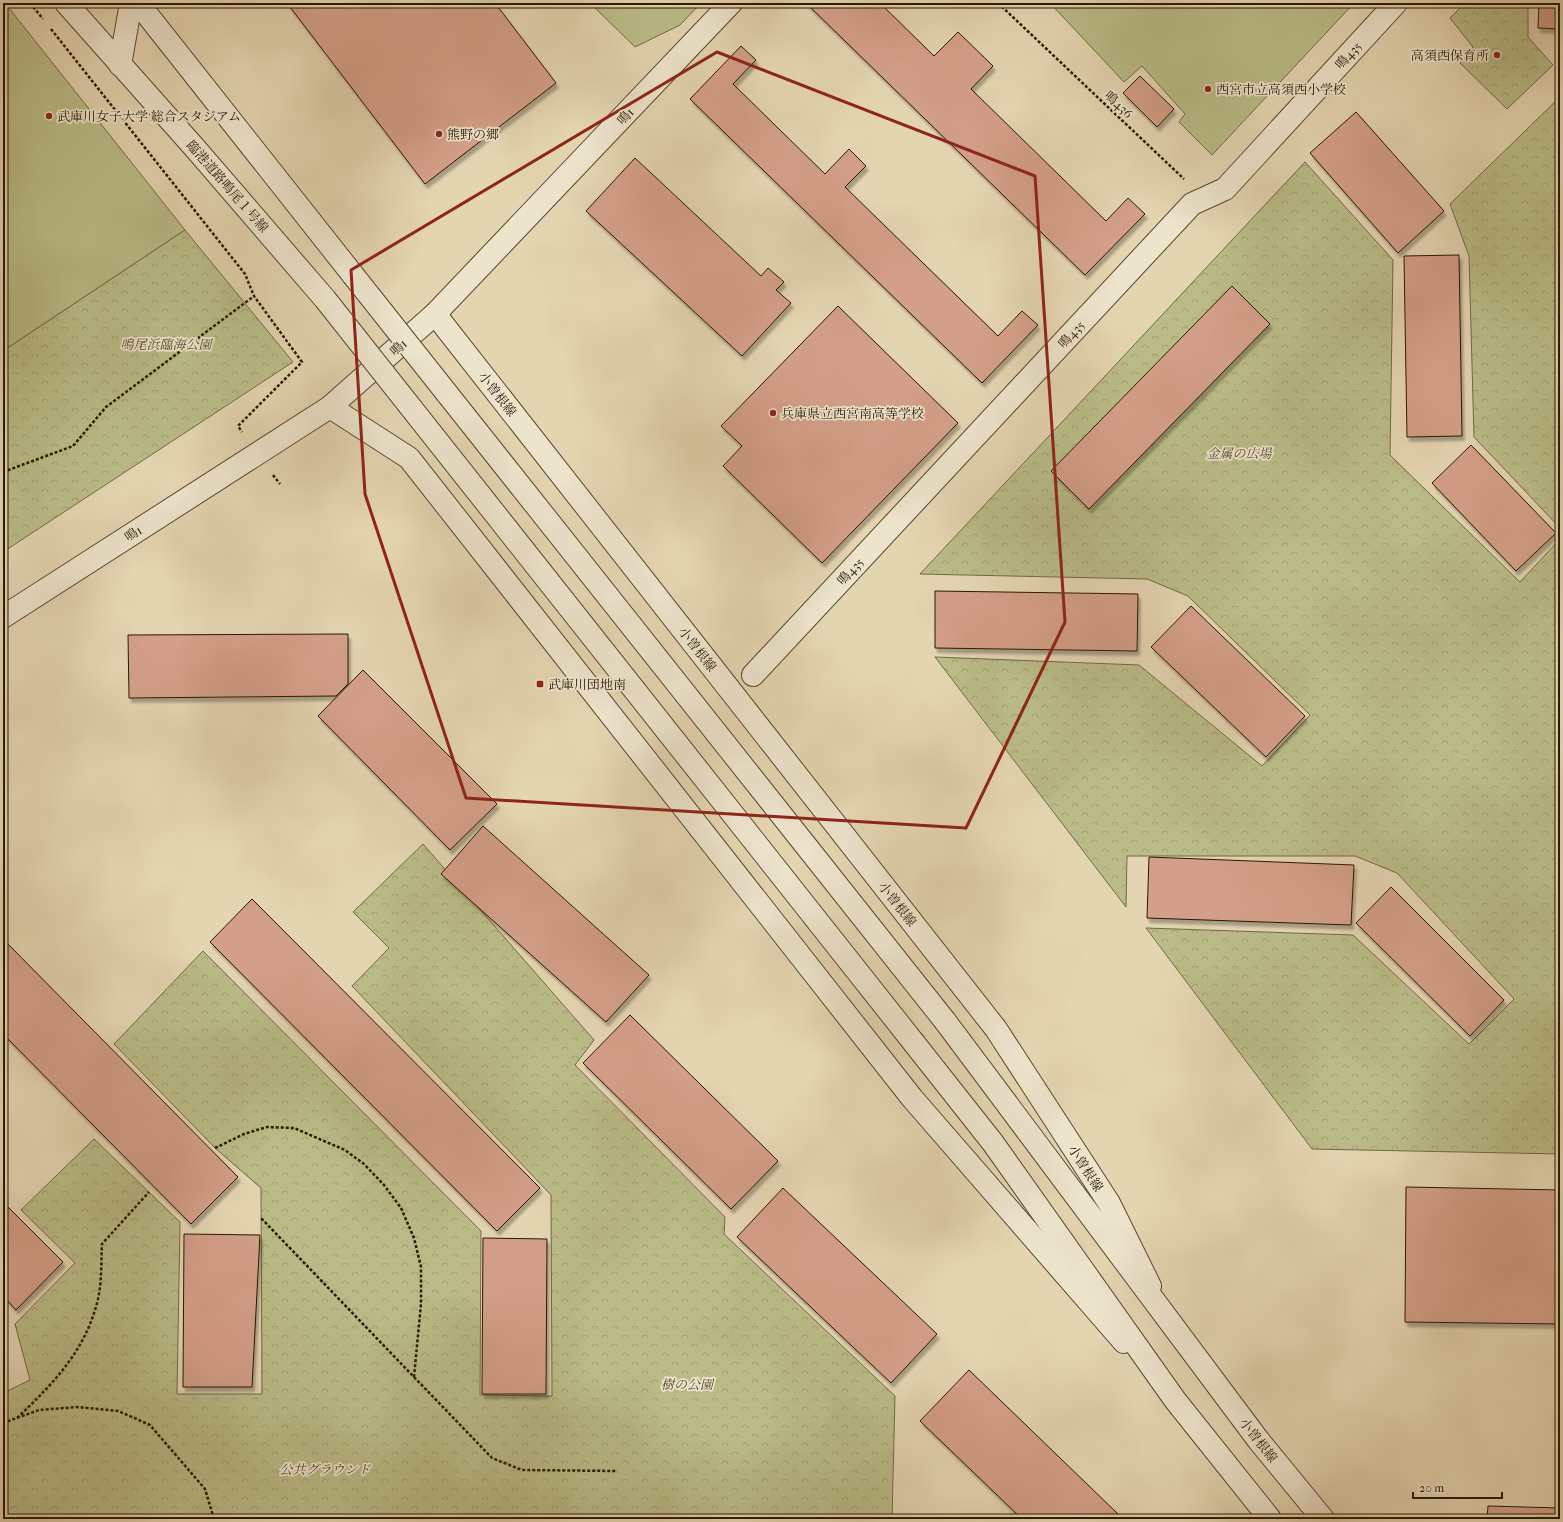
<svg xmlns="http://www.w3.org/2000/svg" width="1563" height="1522" viewBox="0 0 1563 1522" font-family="'IM FELL French Canon','Noto Serif JP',serif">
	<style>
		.grass { fill: #babc87; stroke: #716a44 }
		.park { fill: url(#park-crowns); stroke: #716a44 }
		.building { fill: #d49f88; stroke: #281801; filter: url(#shadow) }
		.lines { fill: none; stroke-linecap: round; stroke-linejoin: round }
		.pedestrian-casing { stroke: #57472d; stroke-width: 24 }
		.minor-casing { stroke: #57472d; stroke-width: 24 }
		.tertiary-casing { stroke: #57472d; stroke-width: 24 }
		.path { stroke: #281801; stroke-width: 2.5; stroke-dasharray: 3 2; stroke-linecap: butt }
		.pedestrian { stroke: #ede4cc; stroke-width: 22 }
		.minor { stroke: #ede4cc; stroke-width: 22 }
		.tertiary { stroke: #ede4cc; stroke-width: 22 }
		.tertiary-bridge-casing { stroke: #57472d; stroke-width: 24; stroke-linecap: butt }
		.tertiary-bridge { stroke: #ede4cc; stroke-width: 22 }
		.marked { fill: none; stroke: #8f2418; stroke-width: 3; stroke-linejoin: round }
		.poi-dot { fill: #8f2418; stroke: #ede4cc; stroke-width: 1.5 }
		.labels { text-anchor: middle; stroke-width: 3.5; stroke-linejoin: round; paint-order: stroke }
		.street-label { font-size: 13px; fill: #281801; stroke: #ede4cc }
		.poi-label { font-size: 13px; fill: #281801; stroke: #ede4cc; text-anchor: start }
		.park-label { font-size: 13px; font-style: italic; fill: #544929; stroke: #ede4cc }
	</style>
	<defs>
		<pattern id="park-crowns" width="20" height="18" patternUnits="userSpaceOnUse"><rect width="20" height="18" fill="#babc87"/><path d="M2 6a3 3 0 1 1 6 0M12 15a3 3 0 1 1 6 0" fill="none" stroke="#a0a173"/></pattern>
		<filter id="shadow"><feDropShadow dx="2.5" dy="4.5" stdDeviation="1" flood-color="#0004"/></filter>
	</defs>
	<rect width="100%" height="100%" fill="#e4d5b1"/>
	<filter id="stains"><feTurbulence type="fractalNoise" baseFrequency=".005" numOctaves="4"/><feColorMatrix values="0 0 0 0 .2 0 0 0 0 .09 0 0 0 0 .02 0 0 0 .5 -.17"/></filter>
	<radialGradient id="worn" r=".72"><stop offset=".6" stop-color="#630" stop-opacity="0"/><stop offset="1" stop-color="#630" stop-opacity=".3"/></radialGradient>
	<!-- grass -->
	<path class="grass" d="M3,3H5L185,230L3,351Z
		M590,3H701L680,25L635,47Z
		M1050,3H1354L1212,155L1179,122L1185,114L1142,66L1124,82Z"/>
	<!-- park -->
	<path class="park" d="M1465,3H1528V37L1553,65L1507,109L1460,63L1473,47L1450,18Z
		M1560,97V528L1474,437L1469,256L1450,204Z
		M1305,162L1393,260L1390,455L1520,582L1560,539V1154L1312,1149L1146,928L1353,935L1469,1044L1514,999L1397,873L1355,856H1127L1126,907L935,657L1139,665L1262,766L1310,715L1188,596L1147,579L920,574Z
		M185,230L293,362L3,552V351Z
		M423,844L594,1040L575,1065L725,1217L724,1234L895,1396L892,1519H3V1393L30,1380L15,1324L75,1263L21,1210L94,1139L180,1222L177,1394H262L261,1188L215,1148L114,1044L203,951L481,1231L480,1395L552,1396L551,1195L352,986L389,948L353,912Z"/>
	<!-- building -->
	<path class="building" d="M287,3H495L556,83L425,184Z
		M806,3H880L934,56L958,32L993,66L971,89L1106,221L1128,198L1145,214L1085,275Z
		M1539,3H1560V29L1538,28Z
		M741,46L756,60L733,84L825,174L849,149L866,166L845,187L998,336L1022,311L1038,325L982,383L690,99Z
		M1140,76L1174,109L1157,127L1123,93Z
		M1356,112L1444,211L1398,253L1310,153Z
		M635,158L761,276L768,268L784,282L776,290L791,303L742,356L586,211Z
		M1459,255L1462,436L1407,437L1404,256Z
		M1232,286L1270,324L1089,509L1051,471Z
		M838,306L958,423L822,563L723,466L742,446L721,426Z
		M1471,445L1556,533L1516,571L1432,483Z
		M935,591L1138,594L1137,651L935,648Z
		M1191,606L1305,716L1266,757L1151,647Z
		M348,634V684L336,696L129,698L128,635Z
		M363,670L497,804L450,850L318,716Z
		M483,826L649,975L606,1022L441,874Z
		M1149,857L1354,865L1351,925L1147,918Z
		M1391,887L1504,1000L1470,1036L1356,923Z
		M252,899L540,1188L497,1231L210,942Z
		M3,939L238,1177L191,1224L3,1034Z
		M630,1015L778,1161L731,1209L583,1063Z
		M1406,1187L1560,1190V1324L1405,1322Z
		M783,1188L937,1334L891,1383L737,1237Z
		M3,1202L63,1262L16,1310L3,1296Z
		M184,1234L260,1235L252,1387H183Z
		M483,1238L547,1239L546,1394H482Z
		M969,1370L1118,1514L1114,1519H1022L920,1421Z
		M1488,1506L1560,1508V1519H1487Z"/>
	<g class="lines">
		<defs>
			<path id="pedestrian" d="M753,675L1192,204L1225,189L1396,3"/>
			<path id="minor" d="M120,65L131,3
				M435,314L996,1029L1109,1203L1150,1286
				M330,407L409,458L912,1098L1124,1342"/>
			<path id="tertiary" d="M66,3L194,147L325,299
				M138,3L353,275
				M3,617L330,407L435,314L731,3
				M945,1021L1259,1441L1323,1519
				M914,1043L993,1143L1175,1400L1270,1519"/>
		</defs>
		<!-- pedestrian casing -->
		<use href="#pedestrian" class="pedestrian-casing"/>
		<!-- minor casing -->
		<use href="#minor" class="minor-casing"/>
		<!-- tertiary casing -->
		<use href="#tertiary" class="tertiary-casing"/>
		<!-- path -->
		<path class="path" d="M30,3L43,19
			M998,3L1184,179
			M51,29L245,274L254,296L302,362L238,426L242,432
			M3,472L73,446L106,407L254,296
			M273,475L280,484
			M215,1148L244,1134L267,1127L294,1128L345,1150L364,1164L384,1185L401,1208L414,1238L421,1267V1304L414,1377L261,1218
			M414,1377L492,1458L522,1470L617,1471
			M17,1418C54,1383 86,1350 98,1299C102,1281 101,1262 102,1244L149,1192
			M3,1423L39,1410L77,1407L118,1411L150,1425L205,1489L214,1519"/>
		<!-- pedestrian -->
		<use href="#pedestrian" class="pedestrian"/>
		<!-- minor -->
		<use href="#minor" class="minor"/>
		<!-- tertiary -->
		<use href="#tertiary" class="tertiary"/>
		<defs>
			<path id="tertiary-bridge" d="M353,275L945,1021
				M325,299L914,1043"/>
		</defs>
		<!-- tertiary-bridge casing -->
		<use href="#tertiary-bridge" class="tertiary-bridge-casing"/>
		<!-- tertiary-bridge -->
		<use href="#tertiary-bridge" class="tertiary-bridge"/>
	</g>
	<!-- marked area -->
	<path class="marked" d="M717,52L1035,176L1065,622L966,828L466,798L365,494L351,270Z"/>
	<!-- markers -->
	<g class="poi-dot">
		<circle cx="1497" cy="55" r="4"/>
		<circle cx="1208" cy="89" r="4"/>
		<circle cx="49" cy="116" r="4"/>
		<circle cx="439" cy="134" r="4"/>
		<circle cx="773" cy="413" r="4"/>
		<rect x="536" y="680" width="8" height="8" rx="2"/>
	</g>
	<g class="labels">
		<!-- street labels -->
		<g class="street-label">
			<text transform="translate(1348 55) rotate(-47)" y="5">鳴435</text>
			<text transform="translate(1119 104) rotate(43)" y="5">鳴436</text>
			<text transform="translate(625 116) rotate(-47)" y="5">鳴1</text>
			<text transform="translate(228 186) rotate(49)" y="5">臨港道路鳴尾１号線</text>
			<text transform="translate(1071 334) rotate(-47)" y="5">鳴435</text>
			<text transform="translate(398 347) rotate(-41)" y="5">鳴1</text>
			<text transform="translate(498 394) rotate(52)" y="5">小曽根線</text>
			<text transform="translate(133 533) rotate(-33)" y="5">鳴1</text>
			<text transform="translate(850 571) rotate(-47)" y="5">鳴435</text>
			<text transform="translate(698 649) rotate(52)" y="5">小曽根線</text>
			<text transform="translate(898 904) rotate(52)" y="5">小曽根線</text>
			<text transform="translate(1086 1168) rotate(57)" y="5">小曽根線</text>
			<text transform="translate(1259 1440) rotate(52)" y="5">小曽根線</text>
		</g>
		<!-- poi labels -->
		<g class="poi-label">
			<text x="1489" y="60" text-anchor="end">高須西保育所</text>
			<text x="1216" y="94">西宮市立高須西小学校</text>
			<text x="57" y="121">武庫川女子大学 総合スタジアム</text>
			<text x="447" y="139">熊野の郷</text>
			<text x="781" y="418">兵庫県立西宮南高等学校</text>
			<text x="548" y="689">武庫川団地南</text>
		</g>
		<!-- park labels -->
		<g class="park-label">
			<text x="166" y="349">鳴尾浜臨海公園</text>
			<text x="1239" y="458">金属の広場</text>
			<text x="687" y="1389">樹の公園</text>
			<text x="325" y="1474">公共グラウンド</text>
		</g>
	</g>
	<!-- margin -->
	<rect width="1563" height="1522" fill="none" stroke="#e4d5b1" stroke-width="16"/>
	<rect x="4" y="4" width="1555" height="1514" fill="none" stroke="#281801" stroke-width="2"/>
	<rect x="8" y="8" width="1547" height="1506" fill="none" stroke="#281801"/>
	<!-- scale -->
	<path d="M1413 1492v6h89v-6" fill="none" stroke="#281801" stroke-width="2"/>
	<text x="1419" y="1492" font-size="12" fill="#281801" stroke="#ede4cc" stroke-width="3" paint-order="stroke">20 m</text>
	<rect width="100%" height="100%" filter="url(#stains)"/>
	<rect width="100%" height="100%" fill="url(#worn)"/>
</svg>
